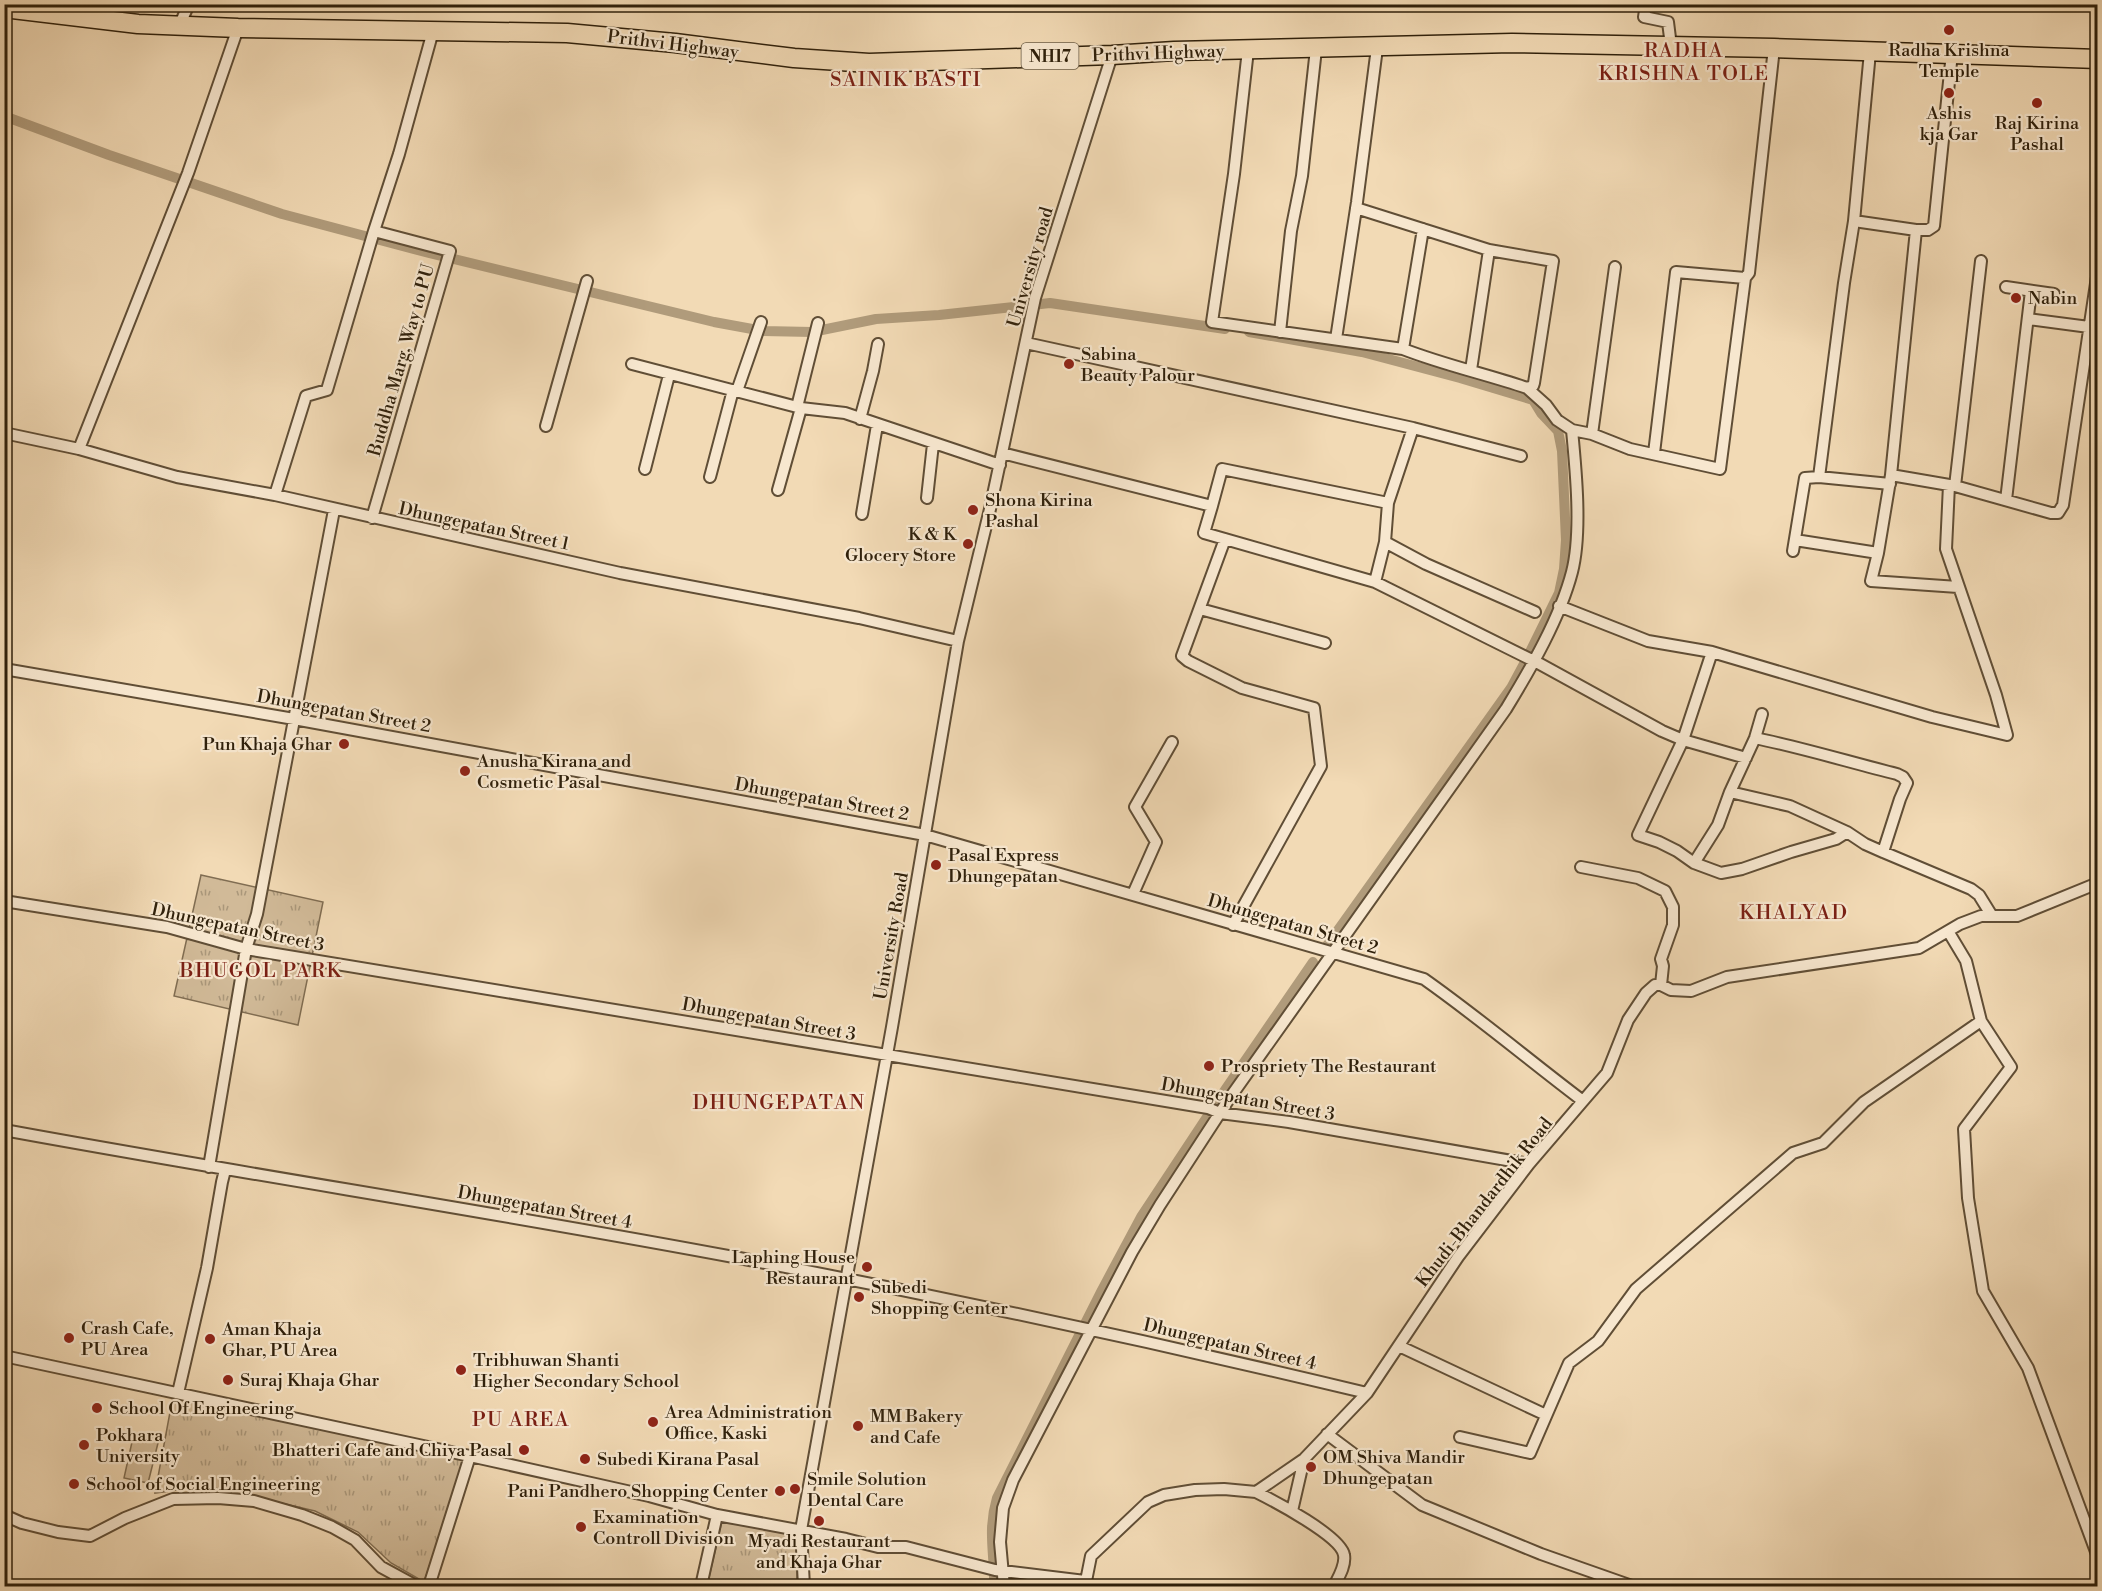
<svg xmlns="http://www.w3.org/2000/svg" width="2102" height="1591" viewBox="0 0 2102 1591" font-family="'Libre Bodoni',serif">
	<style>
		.grass { fill: #d1ba98; stroke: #806d52; stroke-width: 1.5 }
		.park { fill: url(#park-tufts); stroke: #806d52; stroke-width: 1.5 }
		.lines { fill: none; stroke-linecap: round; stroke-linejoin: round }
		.canal { stroke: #b09b7b; stroke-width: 10 }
		.minor-casing { stroke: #604e36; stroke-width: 14 }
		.trunk-casing { stroke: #2f200b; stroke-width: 21 }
		.minor { stroke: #f7e7cf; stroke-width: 10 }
		.trunk { stroke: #f2dab5; stroke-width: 18 }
		.poi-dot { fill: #8f2418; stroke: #f7e7cf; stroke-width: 2 }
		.labels { text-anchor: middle; stroke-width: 4.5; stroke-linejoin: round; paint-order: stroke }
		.shield { fill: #f7e7cf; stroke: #6b5c46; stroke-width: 1.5 }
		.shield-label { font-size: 16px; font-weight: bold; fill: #2f200b }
		.street-label { font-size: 18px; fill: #2f200b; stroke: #f7e7cf }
		.poi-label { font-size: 18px; fill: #2f200b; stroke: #f7e7cf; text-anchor: start }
		.neighbourhood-label { font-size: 20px; letter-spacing: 1.5px; fill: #7a1f14; stroke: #f7e7cf }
	</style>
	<defs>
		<pattern id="park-tufts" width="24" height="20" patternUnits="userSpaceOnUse" patternTransform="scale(1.5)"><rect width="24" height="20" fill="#d1ba98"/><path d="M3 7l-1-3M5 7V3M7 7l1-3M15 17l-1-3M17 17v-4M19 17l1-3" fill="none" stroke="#aa977a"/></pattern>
	</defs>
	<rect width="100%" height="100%" fill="#f2dab5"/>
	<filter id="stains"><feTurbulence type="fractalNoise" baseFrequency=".00333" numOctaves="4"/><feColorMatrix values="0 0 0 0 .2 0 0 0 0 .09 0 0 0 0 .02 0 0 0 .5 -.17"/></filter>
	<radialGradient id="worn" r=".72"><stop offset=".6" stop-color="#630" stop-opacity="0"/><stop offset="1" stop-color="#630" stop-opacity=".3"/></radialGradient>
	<!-- grass -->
	<path class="grass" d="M134,1433L159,1439L148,1483L124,1478Z"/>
	<!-- park -->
	<path class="park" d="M201,875L323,902L298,1025L174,996Z
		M173,1396L465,1460L424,1582L391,1563L358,1532L315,1511L207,1486L155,1493Z
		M722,1521L797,1534V1586H707Z"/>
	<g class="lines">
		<!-- canal -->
		<path class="canal" d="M4,116L109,155L282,214L429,253L714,322L763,331L812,332L876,319L939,315L1050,303L1225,329
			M1249,332L1362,352L1460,378L1533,400L1541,413L1558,431L1562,451L1566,540L1564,569L1559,593L1530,652
			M1326,947L1511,688L1526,660
			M1214,1106L1313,962
			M994,1586C995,1553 987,1532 997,1498L1102,1290L1141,1217L1209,1114"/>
		<defs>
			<path id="minor" d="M1646,4L1644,17L1668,22L1671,46
				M179,26L189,4
				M1248,50L1234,174L1212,322L1403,349C1444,365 1486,374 1527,388
				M1356,208L1489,250L1553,261L1534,383L1533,386L1527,388L1546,405L1557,420L1572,430L1592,434L1630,449L1720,469L1745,278L1749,273L1774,48
				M1854,221L1870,52
				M1916,230H1928L1934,226L1952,53
				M2006,287L2054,294
				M2028,319L2089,327
				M1280,332L1291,231L1302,176L1316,49
				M1336,339L1357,202L1377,48
				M1026,343L1413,428L1521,456
				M1403,349L1423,229
				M632,364L801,408L845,413L1000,465
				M1471,370L1489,250
				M737,391L761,322
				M797,407L818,323
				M860,419L873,371L878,344
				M546,426L587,281
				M4,433L79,449L177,477L275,495L620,573L859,618L958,641
				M1592,434L1615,267
				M79,449L188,173L238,28
				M1002,453L1212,506L1222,469L1388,503
				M1654,453L1676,272L1745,278
				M645,469L669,375
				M1891,475L1878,553L1871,581L1958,587
				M710,477L733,390
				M1819,477L1844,283L1854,221L1916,230L1891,475L1955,486L2051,513H2058L2063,505L2098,270
				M1955,486L1981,261
				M778,490L801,408
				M275,495L306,396L327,390L374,231
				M927,498L933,444
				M2006,500L2031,291
				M1212,506L1204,533L1375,582L1540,664L1662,731L1683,740L1746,758
				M862,514L877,425
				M372,518L450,251L374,231L399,154L433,31
				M1225,539L1182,656L1188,661L1242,688L1314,708L1321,766L1233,925
				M1795,540L1878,553
				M1385,542L1426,564L1535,612
				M1793,551L1805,478L1819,477L1890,484
				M1375,582L1385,542L1388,503L1413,428
				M1559,606L1648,641L1712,652L1932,717L2007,735L1996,695L1946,549L1949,485
				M1200,609L1325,643
				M1712,652L1683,740L1638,835L1659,842L1677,851L1694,863L1721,873L1742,869L1791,852L1836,839L1847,832L1790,806L1730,792
				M4,669L294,719L925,835L1424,979C1478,1017 1530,1061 1583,1101
				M1755,738C1803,748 1849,762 1897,774L1903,777L1907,783L1900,799L1883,852L1865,844L1847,832
				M1883,852L1971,889L1979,895L1992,916
				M1694,863L1718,825L1730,792L1755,738L1762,714
				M1581,867L1638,878L1665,891L1673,907V925L1661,959L1663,966L1661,985
				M1133,894L1156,842L1135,807L1172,742
				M4,901L167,927L246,949L1208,1108L1220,1113L1289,1122L1529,1164
				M1981,1021L2011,1067L1964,1129L1968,1198L1983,1291L2028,1368L2098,1557
				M4,1130C249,1175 495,1212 739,1258C949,1298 1159,1343 1367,1393
				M209,1167L246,949L257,914L334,510
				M1399,1346L1546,1415
				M4,1356L470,1456L649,1496L717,1515L846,1539L878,1547H906L995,1570L1085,1581
				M178,1393L207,1268L222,1182L225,1170
				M1327,1434L1422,1505L1541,1554L1632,1586
				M1460,1437L1530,1453L1569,1363L1598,1341L1636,1289L1793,1153L1823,1143L1864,1102L1981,1021L1966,961L1948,931
				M1256,1492C1274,1501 1341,1536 1344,1555C1346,1566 1338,1578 1334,1586
				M1292,1511L1304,1459
				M4,1515L22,1523L58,1532L90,1536L125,1518L173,1499L218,1498L254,1501L302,1515L332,1527L355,1540L381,1567L416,1586
				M429,1586L470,1456
				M701,1586L717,1515
				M804,1586L801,1530L892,1027L958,641L990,509L1035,298L1112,55
				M1004,1586L1000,1542L1003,1508L1013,1480L1132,1252L1160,1205L1229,1099L1506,709C1531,668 1560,618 1572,572C1582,533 1576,471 1572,430
				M1085,1586L1091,1556L1148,1502L1164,1495L1195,1490L1224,1489L1256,1492L1304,1459L1367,1393L1458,1257L1529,1164L1607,1073L1628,1020L1646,993L1655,985H1661L1671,990L1691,991L1727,977L1919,948L1960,924L1981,916H2017L2098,883"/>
			<path id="trunk" d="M4,8L138,24L238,28L567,33L675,43L794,58L869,63L1112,55L1174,51L1512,43L1774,48L2098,59"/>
		</defs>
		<!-- minor casing -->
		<use href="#minor" class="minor-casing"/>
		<!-- trunk casing -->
		<use href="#trunk" class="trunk-casing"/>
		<!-- minor -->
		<use href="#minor" class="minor"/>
		<!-- trunk -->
		<use href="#trunk" class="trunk"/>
	</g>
	<!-- markers -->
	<g class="poi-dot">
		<circle cx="1949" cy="30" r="6"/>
		<circle cx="1949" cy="93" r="6"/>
		<circle cx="2037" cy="103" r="6"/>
		<circle cx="2016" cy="298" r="6"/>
		<circle cx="1069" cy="364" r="6"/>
		<circle cx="973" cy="510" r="6"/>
		<circle cx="968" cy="544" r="6"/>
		<circle cx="344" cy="744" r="6"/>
		<circle cx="465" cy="771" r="6"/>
		<circle cx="936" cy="865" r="6"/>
		<circle cx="1209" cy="1066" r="6"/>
		<circle cx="867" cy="1267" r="6"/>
		<circle cx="859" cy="1297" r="6"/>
		<circle cx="69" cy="1338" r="6"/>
		<circle cx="210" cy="1339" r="6"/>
		<circle cx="461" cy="1370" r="6"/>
		<circle cx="228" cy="1380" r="6"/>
		<circle cx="97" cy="1408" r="6"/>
		<circle cx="653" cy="1422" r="6"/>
		<circle cx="858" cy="1426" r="6"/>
		<circle cx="84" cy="1445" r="6"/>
		<circle cx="524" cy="1450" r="6"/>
		<circle cx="585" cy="1459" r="6"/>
		<circle cx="1311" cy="1467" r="6"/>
		<circle cx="74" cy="1484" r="6"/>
		<circle cx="795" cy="1489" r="6"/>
		<circle cx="780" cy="1491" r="6"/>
		<circle cx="819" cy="1521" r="6"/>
		<circle cx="581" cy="1527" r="6"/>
	</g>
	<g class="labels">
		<!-- shield labels -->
		<rect class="shield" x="1021.5" y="43" width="57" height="26" rx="4.5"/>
		<g class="shield-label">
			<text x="1050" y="62">NH17</text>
		</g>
		<!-- street labels -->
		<g class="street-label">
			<text transform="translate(673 44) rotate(7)" y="6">Prithvi Highway</text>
			<text transform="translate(1158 53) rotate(-2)" y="6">Prithvi Highway</text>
			<text transform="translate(1030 267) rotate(-74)" y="6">University road</text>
			<text transform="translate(401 360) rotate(-74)" y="6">Buddha Marg, Way to PU</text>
			<text transform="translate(484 526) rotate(12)" y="6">Dhungepatan Street 1</text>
			<text transform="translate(344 711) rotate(10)" y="6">Dhungepatan Street 2</text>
			<text transform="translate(822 799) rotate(10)" y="6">Dhungepatan Street 2</text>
			<text transform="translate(1293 924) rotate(16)" y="6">Dhungepatan Street 2</text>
			<text transform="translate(238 927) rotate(12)" y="6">Dhungepatan Street 3</text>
			<text transform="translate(891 936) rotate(-80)" y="6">University Road</text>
			<text transform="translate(769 1019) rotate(10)" y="6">Dhungepatan Street 3</text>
			<text transform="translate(1248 1099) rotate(10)" y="6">Dhungepatan Street 3</text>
			<text transform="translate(1484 1202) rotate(-52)" y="6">Khudi-Bhandardhik Road</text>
			<text transform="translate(545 1207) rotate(10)" y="6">Dhungepatan Street 4</text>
			<text transform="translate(1230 1344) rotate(13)" y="6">Dhungepatan Street 4</text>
		</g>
		<!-- poi labels -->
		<g class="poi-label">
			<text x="1949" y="56" text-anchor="middle">Radha Krishna<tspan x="1949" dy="21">Temple</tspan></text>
			<text x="1949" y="119" text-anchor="middle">Ashis<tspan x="1949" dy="21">kja Gar</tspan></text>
			<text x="2037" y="129" text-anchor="middle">Raj Kirina<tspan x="2037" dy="21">Pashal</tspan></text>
			<text x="2028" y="304">Nabin</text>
			<text x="1081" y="360">Sabina<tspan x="1081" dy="21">Beauty Palour</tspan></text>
			<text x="985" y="506">Shona Kirina<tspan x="985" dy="21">Pashal</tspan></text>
			<text x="956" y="540" text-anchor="end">K &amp; K<tspan x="956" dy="21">Glocery Store</tspan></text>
			<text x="332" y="750" text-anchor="end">Pun Khaja Ghar</text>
			<text x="477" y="767">Anusha Kirana and<tspan x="477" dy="21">Cosmetic Pasal</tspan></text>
			<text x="948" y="861">Pasal Express<tspan x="948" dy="21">Dhungepatan</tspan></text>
			<text x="1221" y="1072">Prospriety The Restaurant</text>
			<text x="855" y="1263" text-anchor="end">Laphing House<tspan x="855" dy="21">Restaurant</tspan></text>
			<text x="871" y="1293">Subedi<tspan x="871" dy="21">Shopping Center</tspan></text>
			<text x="81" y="1334">Crash Cafe,<tspan x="81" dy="21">PU Area</tspan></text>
			<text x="222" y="1335">Aman Khaja<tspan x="222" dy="21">Ghar, PU Area</tspan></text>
			<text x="473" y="1366">Tribhuwan Shanti<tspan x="473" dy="21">Higher Secondary School</tspan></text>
			<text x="240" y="1386">Suraj Khaja Ghar</text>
			<text x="109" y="1414">School Of Engineering</text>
			<text x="665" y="1418">Area Administration<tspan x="665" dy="21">Office, Kaski</tspan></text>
			<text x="870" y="1422">MM Bakery<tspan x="870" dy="21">and Cafe</tspan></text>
			<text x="96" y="1441">Pokhara<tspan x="96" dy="21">University</tspan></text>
			<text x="512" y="1456" text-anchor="end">Bhatteri Cafe and Chiya Pasal</text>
			<text x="1323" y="1463">OM Shiva Mandir<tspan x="1323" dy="21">Dhungepatan</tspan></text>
			<text x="597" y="1465">Subedi Kirana Pasal</text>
			<text x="807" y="1485">Smile Solution<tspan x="807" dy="21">Dental Care</tspan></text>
			<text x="86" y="1490">School of Social Engineering</text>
			<text x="768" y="1497" text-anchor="end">Pani Pandhero Shopping Center</text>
			<text x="593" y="1523">Examination<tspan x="593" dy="21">Controll Division</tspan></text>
			<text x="819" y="1547" text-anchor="middle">Myadi Restaurant<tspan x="819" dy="21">and Khaja Ghar</tspan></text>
		</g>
		<!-- neighbourhood labels -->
		<g class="neighbourhood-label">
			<text x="1684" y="57">RADHA<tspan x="1684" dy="23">KRISHNA TOLE</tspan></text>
			<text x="906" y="86">SAINIK BASTI</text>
			<text x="1794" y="919">KHALYAD</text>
			<text x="261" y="977">BHUGOL PARK</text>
			<text x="779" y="1109">DHUNGEPATAN</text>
			<text x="521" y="1426">PU AREA</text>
		</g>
	</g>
	<!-- margin -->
	<rect width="2102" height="1591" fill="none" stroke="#f2dab5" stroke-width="24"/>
	<rect x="6" y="6" width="2090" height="1579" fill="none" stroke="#2f200b" stroke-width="3"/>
	<rect x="12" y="12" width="2078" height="1567" fill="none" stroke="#2f200b" stroke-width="1.5"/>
	<rect width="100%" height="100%" filter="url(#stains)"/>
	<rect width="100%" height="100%" fill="url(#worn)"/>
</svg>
